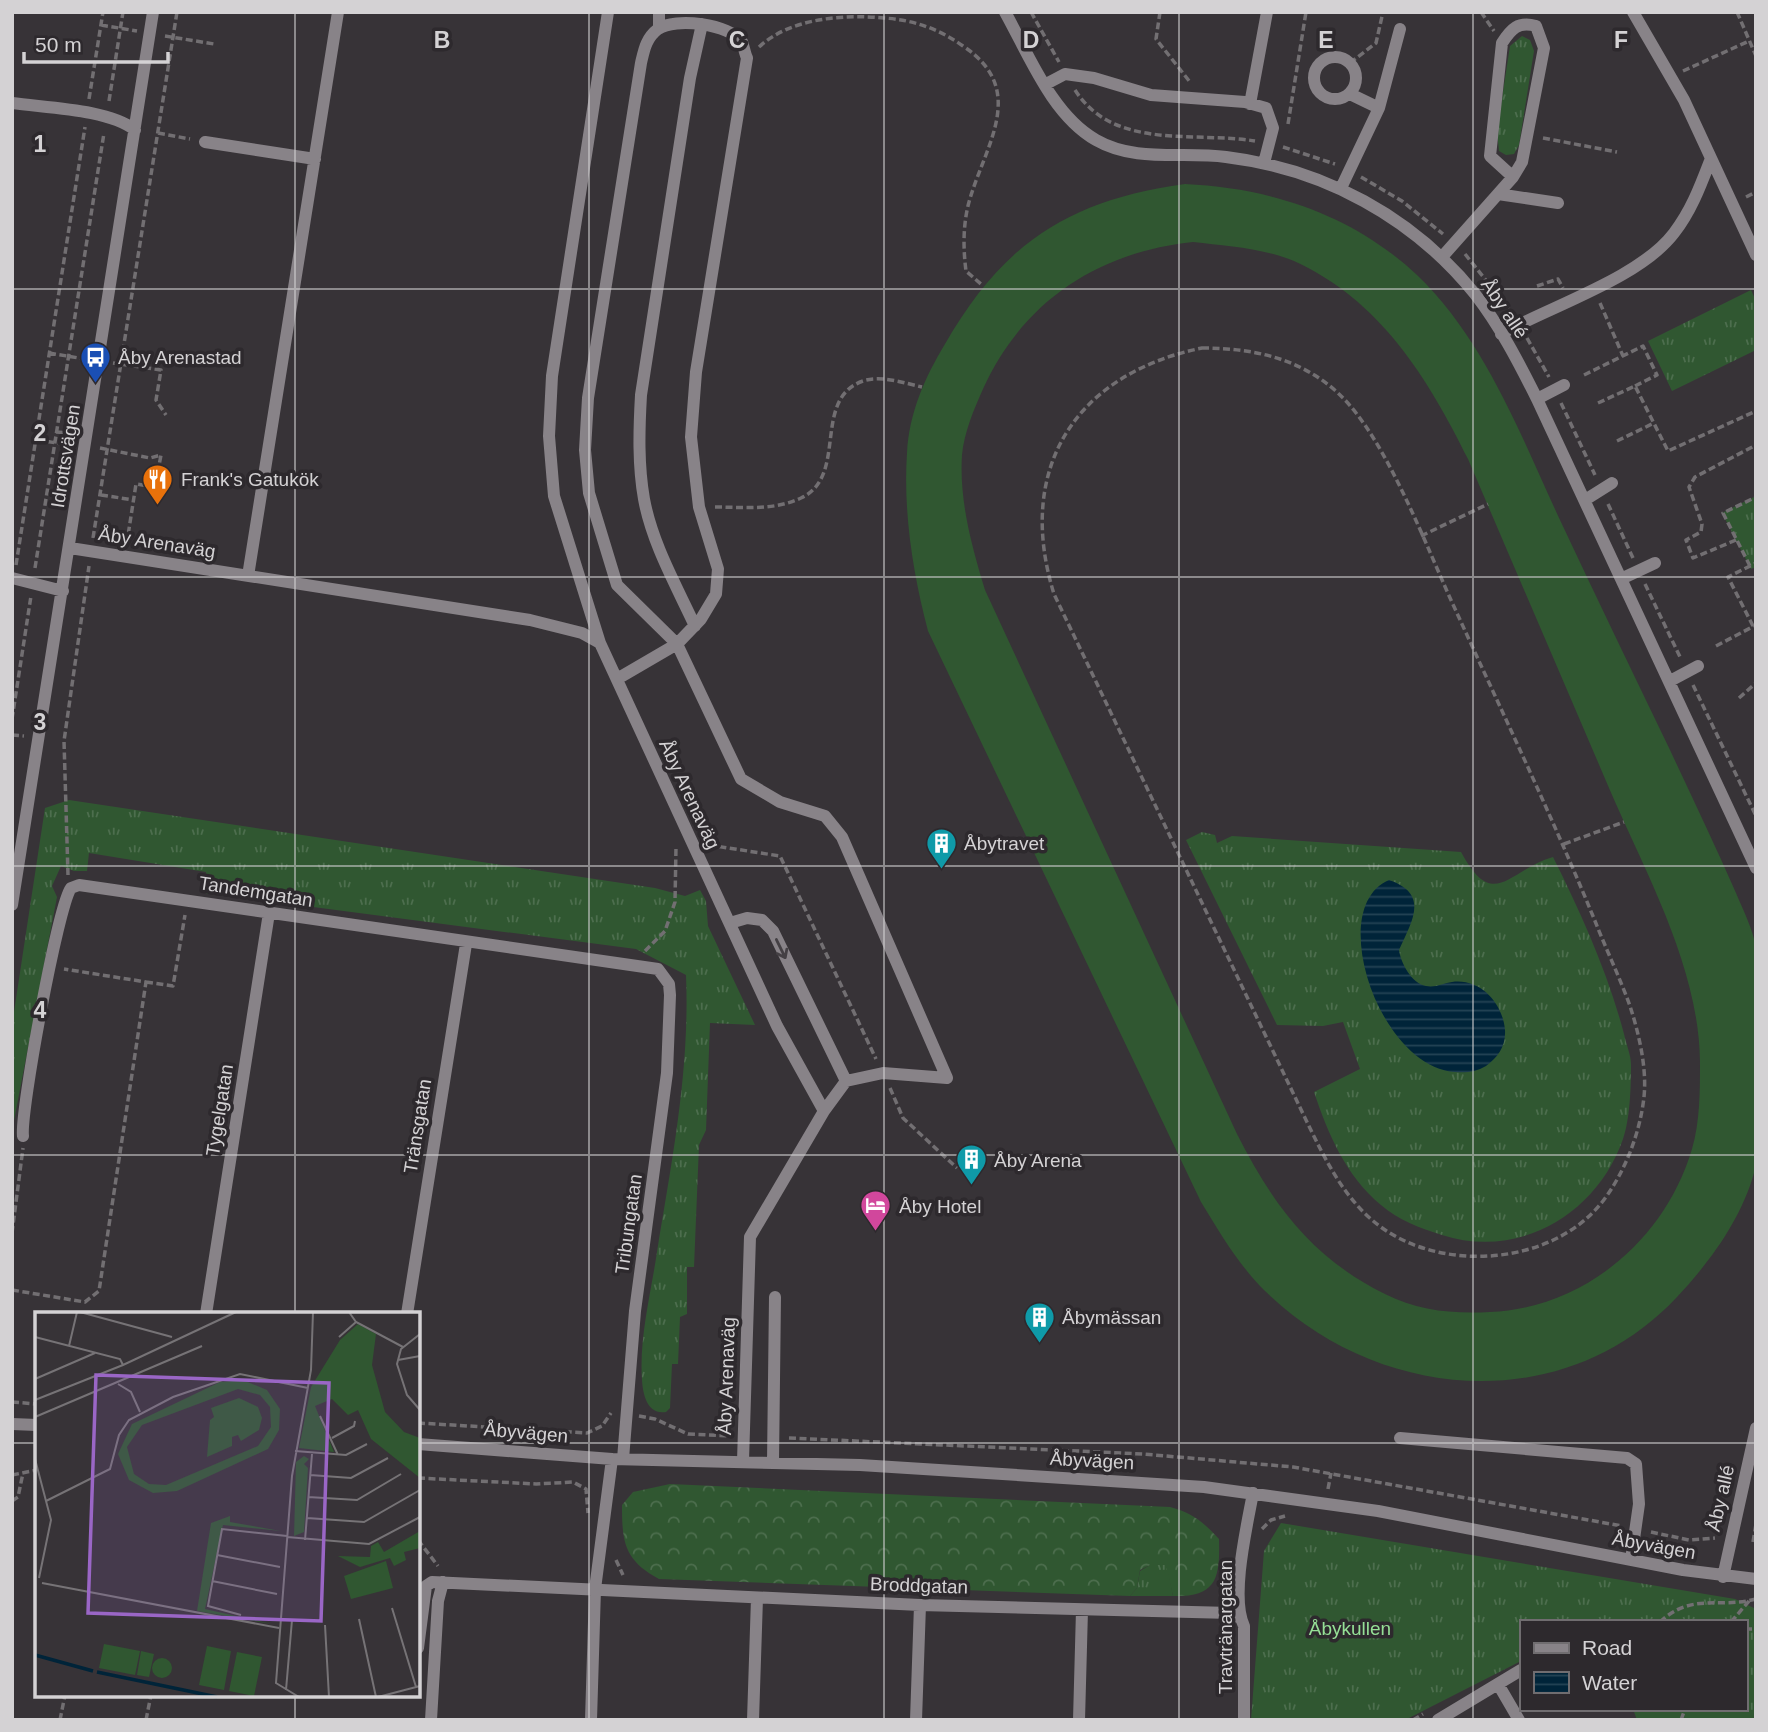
<svg xmlns="http://www.w3.org/2000/svg" width="1768" height="1732" viewBox="0 0 1768 1732" font-family="Arial,sans-serif">
	<style>
		.grass { fill: url(#grass-tufts) }
		.forest { fill: url(#forest-crowns) }
		.pitch { fill: #305731; fill-rule: evenodd }
		.water { fill: url(#water-rules) }
		.lines { fill: none; stroke-linecap: round; stroke-linejoin: round }
		.path { stroke: #726f72; stroke-width: 3.5; stroke-dasharray: 7 3.5; stroke-linecap: butt }
		.minor { stroke: #888388; stroke-width: 12 }
		.oneway { stroke: #444044 }
		.grid { fill: none; stroke: #d4d2d4; stroke-width: 2; stroke-opacity: 0.55 }
		.labels { text-anchor: middle; stroke-width: 7; stroke-linejoin: round; paint-order: stroke }
		.street-label { font-size: 19px; fill: #d4d2d4; stroke: #2d292d }
		.poi-label { font-size: 19px; fill: #d4d2d4; stroke: #2d292d; text-anchor: start }
		.park-label { font-size: 19px; fill: #95df96; stroke: #2d292d }
		.inset-river { fill: none; stroke: #002439; stroke-width: 3.5 }
		.inset-road { fill: none; stroke: #767376; stroke-width: 2 }
		.view { fill: #9a66c6; fill-opacity: 0.15; stroke: #9a66c6; stroke-width: 3.5 }
		.inset-edge { fill: none; stroke: #d4d2d4; stroke-width: 3.5 }
		.grid-label { font-size: 23px; text-anchor: middle; font-weight: bold; fill: #d4d2d4; stroke: #2d292d; stroke-width: 7; stroke-linejoin: round; paint-order: stroke }
	</style>
	<defs>
		<pattern id="grass-tufts" width="24" height="20" patternUnits="userSpaceOnUse" patternTransform="scale(1.75)"><rect width="24" height="20" fill="#305731"/><path d="M3 7l-1-3M5 7V3M7 7l1-3M15 17l-1-3M17 17v-4M19 17l1-3" fill="none" stroke="#4d6e4e"/></pattern>
		<pattern id="forest-crowns" width="20" height="18" patternUnits="userSpaceOnUse" patternTransform="scale(1.75)"><rect width="20" height="18" fill="#305731"/><path d="M2 6a3 3 0 1 1 6 0M12 15a3 3 0 1 1 6 0" fill="none" stroke="#4d6e4e"/></pattern>
		<pattern id="water-rules" width="6" height="5" patternUnits="userSpaceOnUse" patternTransform="scale(1.75)"><rect width="6" height="5" fill="#002439"/><path d="M0 2.5h6" fill="none" stroke="#244355"/></pattern>
	</defs>
	<rect width="100%" height="100%" fill="#373337"/>
	<!-- grass -->
	<path class="grass" d="M1522,36L1530,40L1534,51L1519,145L1514,154L1506,155L1499,151L1497,131L1510,46Z
		M1751,290L1756,301V350L1672,391L1648,341Z
		M1756,496V567L1751,569L1722,513Z
		M69,800L655,888L685,896L700,890L706,901L708,926L755,1025L710,1023L706,1130L699,1145L694,1267H687V1314L680,1317L678,1364H672L670,1408L666,1412C648,1415 643,1396 642,1380C639,1338 651,1293 657,1252C672,1159 690,1070 686,975L636,949L205,893L206,872L89,853L87,871H74L61,866L52,886L57,897L12,1131V1025L45,808Z
		M1202,832L1215,835L1217,843L1232,836L1461,852C1494,913 1508,870 1553,857C1581,913 1608,973 1624,1034C1626,1044 1631,1055 1631,1065C1631,1087 1630,1119 1623,1139C1597,1214 1519,1260 1442,1235C1420,1228 1398,1220 1381,1205C1346,1176 1328,1134 1314,1092L1360,1069L1343,1022L1323,1026L1277,1025L1186,840Z
		M1281,1523L1735,1599L1756,1609V1720H1637L1633,1709H1745V1622H1521V1661L1405,1720H1251L1264,1551Z
		M1150,1565H1167L1173,1596H1130L1137,1588L1140,1571Z"/>
	<!-- forest -->
	<path class="forest" d="M670,1484L1170,1507C1193,1513 1203,1522 1219,1539C1220,1578 1217,1597 1173,1596L1166,1565H1150L1140,1570L1137,1588L1130,1596L659,1579C624,1560 622,1542 622,1505L633,1492Z"/>
	<!-- pitch -->
	<path class="pitch" d="M1185,184C1272,188 1353,215 1417,275C1485,340 1521,436 1560,520C1596,597 1633,673 1670,750C1692,797 1715,845 1736,893C1743,910 1753,929 1756,948C1758,964 1756,981 1756,997C1756,1030 1756,1062 1756,1095C1756,1119 1761,1150 1754,1173C1741,1220 1709,1263 1677,1297C1564,1418 1377,1402 1264,1290C1238,1264 1220,1233 1201,1202L928,631C913,574 903,512 907,453C909,413 925,377 945,344C1003,243 1069,200 1185,184ZM1193,242C1226,246 1263,248 1294,261C1380,300 1428,378 1468,459C1515,569 1562,678 1609,788C1646,874 1699,967 1700,1062C1700,1091 1700,1121 1692,1149C1665,1240 1584,1308 1490,1312C1454,1314 1418,1311 1385,1294C1312,1258 1273,1205 1237,1134L985,590C972,547 959,501 962,455C964,433 974,409 983,389C1023,301 1098,252 1193,242Z"/>
	<!-- water -->
	<path class="water" d="M1389,880C1430,894 1412,921 1399,950C1401,963 1411,983 1426,986C1435,988 1444,983 1452,982C1481,978 1503,1004 1505,1030C1506,1046 1498,1057 1486,1066C1476,1072 1466,1073 1455,1072C1379,1067 1325,907 1389,880Z"/>
	<g class="lines">
		<!-- path -->
		<path class="path" d="M1031,12L1059,62
			M1160,12L1156,39L1190,82
			M1481,12L1494,31
			M1737,12L1756,56
			M101,25L137,31
			M165,36L214,44
			M759,47C790,18 844,14 884,18C914,20 939,29 963,46C1029,90 985,145 969,202C963,224 963,248 966,271L982,285
			M1350,63L1376,43L1383,12
			M1683,71L1749,41
			M1075,90C1114,151 1194,131 1255,141
			M89,99L103,12
			M109,101L123,12
			M1288,124L1306,12
			M158,133L190,139
			M1543,138L1617,152
			M1283,147L1335,164
			M1361,177L1402,201L1443,234
			M1746,197L1756,192
			M1465,254L1512,313
			M1537,286L1558,279L1563,288
			M1600,303L1623,356
			M1527,338L1549,377
			M1202,348C1252,348 1301,358 1339,394C1387,439 1427,549 1456,611C1503,714 1552,816 1595,921C1606,949 1620,978 1630,1006C1639,1034 1647,1068 1644,1097C1640,1133 1625,1172 1603,1201C1551,1268 1434,1274 1372,1220C1341,1193 1324,1157 1306,1120L1054,594C1015,469 1075,374 1202,348Z
			M49,353L85,359
			M113,363L161,370L156,400L166,415
			M1584,375L1643,346L1657,375L1635,386
			M1561,403L1595,475
			M1598,403L1635,386L1668,451L1756,411
			M56,432L70,433
			M37,440L70,445
			M1617,441L1654,423
			M100,448L150,458L161,455L155,487L136,484L127,542
			M101,495L134,500
			M1608,504L1633,558
			M715,507C744,507 773,511 801,498C849,476 811,399 863,381C881,375 904,383 922,387
			M1421,536L1488,504
			M93,538L177,12
			M1736,540L1693,558L1686,540L1701,532L1702,524L1689,487L1695,477L1756,445
			M16,565L85,127
			M1750,566L1723,513L1756,497
			M35,568L104,133
			M1645,584L1681,659
			M1753,626L1728,577L1756,563
			M1716,646L1756,625
			M1693,685L1756,816
			M1739,698L1756,683
			M12,719L31,596
			M12,735L24,736
			M1564,844L1624,822
			M709,845L780,856L876,1059
			M68,875L64,741L89,566
			M645,951L665,931L675,902L676,847
			M146,982L173,986L185,915
			M890,1088L903,1118L957,1168
			M12,1233L23,1148
			M12,1290L85,1302L99,1291L146,982L64,969
			M12,1402L37,1404
			M639,1416L655,1419L688,1434L729,1436
			M418,1423L587,1433L602,1426L611,1413
			M789,1438L1143,1454L1293,1467L1622,1526
			M12,1475L37,1470
			M418,1478L536,1484L573,1482L586,1489L588,1513
			M1328,1489L1331,1473
			M12,1501L18,1497L23,1473
			M1262,1529L1271,1520L1285,1516
			M1651,1532L1689,1540L1715,1538
			M418,1540L438,1566
			M1753,1542L1756,1524
			M616,1560L623,1575
			M1660,1622C1692,1592 1720,1609 1756,1599
			M1731,1622L1749,1601
			M1745,1629H1756
			M60,1720L65,1695
			M146,1720L151,1695
			M1413,1720L1423,1714
			M1681,1720L1685,1709"/>
		<!-- minor -->
		<path class="minor" d="M659,12V28
			M1005,12C1029,55 1052,115 1096,140C1136,163 1183,151 1226,157C1324,169 1413,217 1475,294C1500,326 1519,363 1537,399L1756,868
			M1633,12L1684,100L1756,255
			M1314 78a21 21 0 1 1 42 0a21 21 0 1 1-42 0Z
			M1046,84L1065,74L1094,78L1151,95L1245,102L1266,108L1273,128L1264,163
			M12,103C47,108 108,109 135,130
			M1250,104L1267,12
			M1379,108L1400,29
			M205,142L315,159
			M1341,188L1379,108L1350,94
			M1498,194L1558,203
			M1442,257L1513,177L1522,162L1544,48L1536,26C1518,21 1511,29 1502,43L1490,156L1513,177
			M1501,334C1551,306 1640,278 1674,233C1691,211 1700,187 1710,161
			M1537,399L1564,385
			M1585,500L1612,483
			M70,548L530,620L582,633L600,643L777,1026L824,1111L750,1237L743,1461
			M248,576L338,12
			M12,578L63,591
			M1623,578L1655,563
			M695,626C676,585 652,543 644,499C638,465 639,430 641,395L690,78L702,24
			M600,643L554,496L549,436L552,376L608,12
			M617,679L677,644L701,619L716,594L718,569L699,507L691,437L696,372L747,58C745,54 744,47 742,42C730,24 675,17 658,29C646,38 644,50 641,63L588,398L585,450L589,493L617,585L677,644L741,779L780,802L825,816L842,837L947,1078L883,1073L846,1081
			M1670,681L1698,666
			M12,905L153,12
			M730,923L747,918L762,920L773,931L846,1081L824,1111
			M23,1136C20,1112 58,906 71,888L79,885L658,969L669,984L670,995L667,1073L635,1311L623,1459
			M206,1314L269,913
			M407,1314L466,944
			M12,1424L37,1425
			M1400,1438L1627,1458L1636,1464L1639,1504L1631,1560
			M418,1444L612,1459L860,1465L1204,1487L1378,1511L1683,1570L1756,1579
			M773,1462L775,1297
			M1723,1577L1756,1428
			M418,1648L426,1586L432,1582L920,1605L1231,1613L1240,1618
			M1498,1684L1519,1720
			M431,1720L438,1601L443,1582
			M591,1720L595,1589L612,1459
			M753,1720L757,1598
			M916,1720L920,1605
			M1079,1720L1082,1610
			M1244,1720V1626C1230,1597 1247,1526 1253,1493
			M1438,1720L1521,1670"/>
	</g>
	<!-- one-way arrows -->
	<defs><path id="oneway-shaft" d="M-6 0H5M1.5-3L5.5 0L1.5 3" fill="none" stroke-width="1.6" stroke-linecap="round" stroke-linejoin="round" transform="scale(1.75)"/></defs>
	<use class="oneway" href="#oneway-shaft" transform="translate(781 949) rotate(64)"/>
	<!-- grid -->
	<path class="grid" d="M295,12V1314M589,12V1720M884,12V1720M1179,12V1720M1473,12V1720M12,289H1756M12,577H1756M12,866H1756M12,1155H1756M12,1443H37M418,1443H1756M295,1695V1720"/>
	<!-- icons -->
	<defs>
		<symbol id="bus-pin" viewBox="-11 -11 22 30"><path d="M0 17L-7.5 6A9.5 9.5 0 1 1 7.5 6Z" fill="#1a4fb4" stroke="#2d292d"/><path d="M-5-6H5V4H4V6H2V4H-2V6H-4V4H-5ZM-3.5-4V0h7V-4ZM-3.5 1.2v1.5H-2V1.2ZM2 1.2v1.5H3.5V1.2Z" fill="#fff"/></symbol>
		<symbol id="restaurant-pin" viewBox="-11 -11 22 30"><path d="M0 17L-7.5 6A9.5 9.5 0 1 1 7.5 6Z" fill="#e8710a" stroke="#2d292d"/><path d="M-5-6h1v4h1v-4h1v4h1v-4h1v5L-1.5 .5V6h-2V.5L-5-1ZM5-6V6H3V1.5H1.5Q1.5-4 5-6Z" fill="#fff"/></symbol>
		<symbol id="building-pin" viewBox="-11 -11 22 30"><path d="M0 17L-7.5 6A9.5 9.5 0 1 1 7.5 6Z" fill="#0f9aa8" stroke="#2d292d"/><path d="M-4-6H4V6H1V3H-1V6H-4ZM-2.5-4.3h1.7v1.8h-1.7ZM.8-4.3h1.7v1.8H.8ZM-2.5-1h1.7V.8h-1.7ZM.8-1h1.7V.8H.8Z" fill="#fff"/></symbol>
		<symbol id="hotel-pin" viewBox="-11 -11 22 30"><path d="M0 17L-7.5 6A9.5 9.5 0 1 1 7.5 6Z" fill="#d1479c" stroke="#2d292d"/><path d="M-6-4.5h1.5V1H6V5H4.5V3h-9V5H-6ZM-4 0a1.8 1.8 0 1 1 3.6 0ZM.5 0V-2.5h3Q6-2.5 6 0Z" fill="#fff"/></symbol>
	</defs>
	<g fill-rule="evenodd">
		<use href="#bus-pin" x="78" y="340" width="35" height="47"/>
		<use href="#restaurant-pin" x="140" y="462" width="35" height="47"/>
		<use href="#building-pin" x="924" y="826" width="35" height="47"/>
		<use href="#building-pin" x="954" y="1142" width="35" height="47"/>
		<use href="#hotel-pin" x="858" y="1188" width="35" height="47"/>
		<use href="#building-pin" x="1022" y="1300" width="35" height="47"/>
	</g>
	<g class="labels">
		<!-- street labels -->
		<g class="street-label">
			<text transform="translate(1505 308) rotate(56)" y="7">Åby allé</text>
			<text transform="translate(65 456) rotate(-81)" y="7">Idrottsvägen</text>
			<text transform="translate(157 542) rotate(9)" y="7">Åby Arenaväg</text>
			<text transform="translate(690 794) rotate(65)" y="7">Åby Arenaväg</text>
			<text transform="translate(256 891) rotate(9)" y="7">Tandemgatan</text>
			<text transform="translate(219 1110) rotate(-81)" y="7">Tygelgatan</text>
			<text transform="translate(417 1126) rotate(-81)" y="7">Tränsgatan</text>
			<text transform="translate(628 1224) rotate(-82)" y="7">Tribungatan</text>
			<text transform="translate(726 1376) rotate(-88)" y="7">Åby Arenaväg</text>
			<text transform="translate(526 1432) rotate(5)" y="7">Åbyvägen</text>
			<text transform="translate(1092 1460) rotate(3)" y="7">Åbyvägen</text>
			<text transform="translate(1720 1498) rotate(-77)" y="7">Åby allé</text>
			<text transform="translate(1654 1545) rotate(10)" y="7">Åbyvägen</text>
			<text transform="translate(919 1585) rotate(2)" y="7">Broddgatan</text>
			<text transform="translate(1225 1627) rotate(-90)" y="7">Travtränargatan</text>
		</g>
		<!-- poi labels -->
		<g class="poi-label">
			<text x="118" y="364">Åby Arenastad</text>
			<text x="181" y="486">Frank's Gatukök</text>
			<text x="964" y="850">Åbytravet</text>
			<text x="994" y="1167">Åby Arena</text>
			<text x="899" y="1213">Åby Hotel</text>
			<text x="1062" y="1324">Åbymässan</text>
		</g>
		<!-- park labels -->
		<g class="park-label">
			<text x="1350" y="1635">Åbykullen</text>
		</g>
	</g>
	<!-- overview -->
	<g transform="translate(35 1312)">
		<rect width="385" height="385" fill="#373337"/>
		<path d="M323,12L341,22L337,53L350,100L369,120L385,126V166L336,127L323,98L313,103L297,87L280,94L299,140L264,136L276,75L305,28ZM204,86L223,95L227,106L224,118L206,129L203,123L197,125V134L172,145L175,108L179,105L176,96ZM195,204V210L246,219L188,213L170,297L237,312L162,299L176,211ZM385,219V236L369,240L371,248L359,254L355,246L325,255L303,244L335,245L336,234L343,230L349,240Z" fill="#305731"/>
		<path d="M269,144L274,147L269,152L273,156L269,220L259,224L261,150Z" fill="#305731"/>
		<path d="M351,249L358,276L316,287L309,264Z" fill="#305731"/>
		<path d="M208,68L232,78L245,97L244,118L233,137L142,179L118,181L94,168L83,142L97,112L185,70ZM203,77L225,83L235,95L236,115L223,134L131,173L114,172L99,162L92,135L107,113ZM69,332L105,339L100,363L64,356ZM172,334L196,339L189,378L164,373ZM106,339L119,342L114,365L102,363ZM202,340L227,345L219,384L194,379ZM117 356a10 10 0 1 1 20 0a10 10 0 1 1-20 0Z" fill="#305731" fill-rule="evenodd"/>
		<path class="inset-river" d="M0,343L58,359M62,360L182,385"/>
		<path class="inset-road" d="M45,0L137,25M314,0L321,10L368,35M385,22L366,37L362,52L372,83L385,98M0,25L85,47L88,53M304,25L321,10M34,34L42,0M363,48L385,44M0,67L60,41M83,72L96,80L105,100M0,88L88,53L201,0M285,104L303,143M0,105L167,34M297,126L319,114L320,109M260,139L311,143L332,132M0,147L16,208L4,266M275,163L316,166L353,146M273,185L322,188L366,162M11,189L75,157L84,123L94,108L138,85L205,62L273,76M272,206L329,210L385,178M252,225L334,232L385,205M270,228L277,142M182,243L245,255M177,269L242,282M7,271L244,316M357,296L381,375M206,303L173,294L187,217L252,224M324,307L341,385M290,313L294,385M251,378L257,308M264,385L241,371L257,164L276,58L278,0M343,385L385,374"/>
		<path class="view" d="M61,63L294,71L286,309L53,301Z"/>
		<rect width="385" height="385" class="inset-edge"/>
	</g>
	<g class="grid-label">
		<text x="442" y="48">B</text>
		<text x="737" y="48">C</text>
		<text x="1031" y="48">D</text>
		<text x="1326" y="48">E</text>
		<text x="1621" y="48">F</text>
		<text x="40" y="152">1</text>
		<text x="40" y="441">2</text>
		<text x="40" y="730">3</text>
		<text x="40" y="1018">4</text>
	</g>
	<!-- border -->
	<rect width="1768" height="1732" fill="none" stroke="#d4d2d4" stroke-width="28"/>
	<!-- legend -->
	<rect x="1520" y="1620" width="228" height="91" fill="#2d292d" stroke="#706d70" stroke-width="2"/>
	<rect x="1534" y="1643" width="35" height="10" fill="#888388" stroke="#706d70" stroke-width="2"/>
	<text x="1582" y="1655" font-size="21" fill="#d4d2d4">Road</text>
	<rect x="1534" y="1672" width="35" height="21" fill="url(#water-rules)" stroke="#706d70" stroke-width="2"/>
	<text x="1582" y="1690" font-size="21" fill="#d4d2d4">Water</text>
	<!-- scale -->
	<path d="M24 52v10h144v-10" fill="none" stroke="#d4d2d4" stroke-width="3.5"/>
	<text x="35" y="52" font-size="21" fill="#d4d2d4" stroke="#2d292d" stroke-width="5" paint-order="stroke">50 m</text>
</svg>
